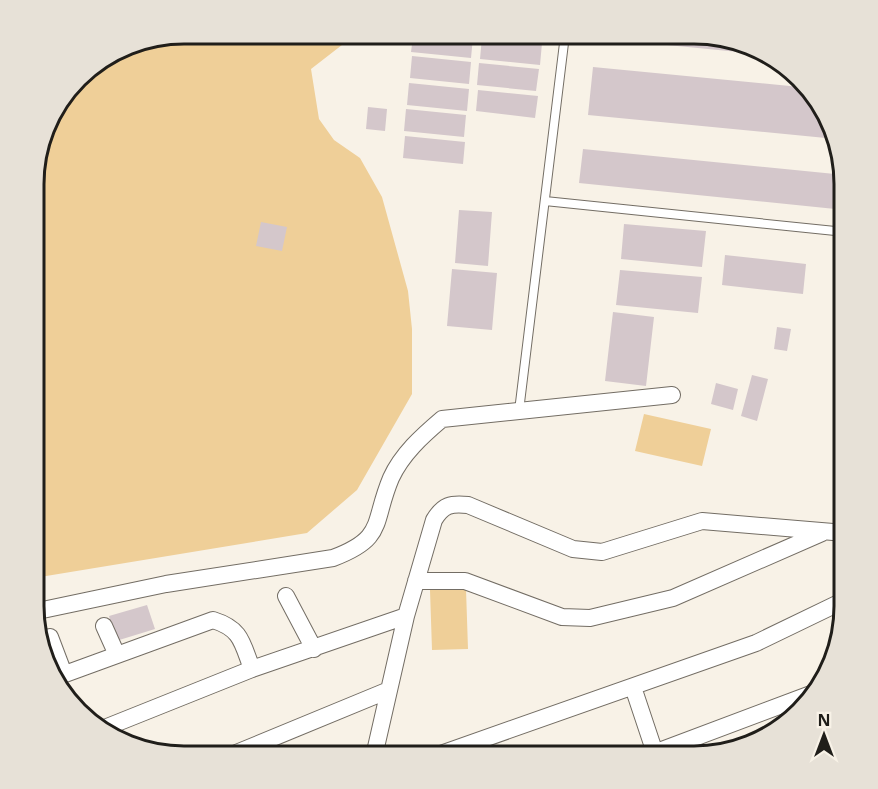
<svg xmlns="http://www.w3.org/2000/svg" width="878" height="789" viewBox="0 0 878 789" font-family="'Open Sans',sans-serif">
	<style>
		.green { fill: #efcf98 }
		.building { fill: #d4c7cb }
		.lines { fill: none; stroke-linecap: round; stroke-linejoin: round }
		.lane-casing { stroke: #736d64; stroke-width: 10 }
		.street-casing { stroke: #736d64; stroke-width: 18 }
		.lane { stroke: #fff; stroke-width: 8 }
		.street { stroke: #fff; stroke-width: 16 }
		.rim { fill: none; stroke: #201e1a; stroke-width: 3 }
	</style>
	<rect width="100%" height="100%" fill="#f8f2e7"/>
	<!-- green -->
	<path class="green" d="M351,38L311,69L319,119L334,140L360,158L382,197L408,291L412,329V394L357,490L307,533L34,578L36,155L53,108L85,70L135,41Z
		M644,414L711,429L702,466L635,451Z
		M466,589L468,649L432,650L430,590Z"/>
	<!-- building -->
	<path class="building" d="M704,33L761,48L769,55L596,38V35Z
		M526,36H542V39Z
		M413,37H473L471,58L411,52Z
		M482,37L542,43L540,65L480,59Z
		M412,56L471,62L469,84L410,78Z
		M479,63L539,69L536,91L477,85Z
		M593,67L810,88L833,126L836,139L588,115Z
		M409,83L469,89L467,111L407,105Z
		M478,90L538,96L535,118L476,111Z
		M368,107L387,109L385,131L366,129Z
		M406,109L466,115L464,137L404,131Z
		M405,136L465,142L463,164L403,158Z
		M583,149L845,175V210L579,183Z
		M459,210L492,212L488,266L455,263Z
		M261,222L287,227L282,251L256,246Z
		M624,224L706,231L702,267L621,259Z
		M725,255L806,264L803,294L722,285Z
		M452,269L497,273L492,330L447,326Z
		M620,270L702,277L698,313L616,305Z
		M613,312L654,317L646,386L605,381Z
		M777,327L791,329L787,351L774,349Z
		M752,375L768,379L757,421L741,416Z
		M716,383L738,389L733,410L711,404Z
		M147,605L155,629L116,641L109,616Z"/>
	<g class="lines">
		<defs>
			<path id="lane" d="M545,201L845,232
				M519,411L565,35"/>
			<path id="street" d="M416,581H465L562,617L590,618L673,598L822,533
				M286,596L314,649
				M33,612L166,584L333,558C386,538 372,523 391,478C402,454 422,436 442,419L672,395
				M104,626L117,655
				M50,637L64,674
				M54,678L213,620C242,629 242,643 252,669
				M633,687L656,756
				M102,729L252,669L406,616
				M229,756L389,690
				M374,756L406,616L434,520C443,505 451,503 468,505L573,549L602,552L702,521L845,533
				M435,756L756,643L845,600
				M646,756L811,694"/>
		</defs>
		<!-- lane casing -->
		<use href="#lane" class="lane-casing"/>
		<!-- street casing -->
		<use href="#street" class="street-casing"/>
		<!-- lane -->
		<use href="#lane" class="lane"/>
		<!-- street -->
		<use href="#street" class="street"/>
	</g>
	<!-- crop -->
	<path d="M0 0H878V789H0ZM184 44H694A140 140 0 0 1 834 184V606A140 140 0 0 1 694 746H184A140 140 0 0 1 44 606V184A140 140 0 0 1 184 44Z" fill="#e7e1d7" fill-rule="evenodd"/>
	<path class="rim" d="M184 44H694A140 140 0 0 1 834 184V606A140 140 0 0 1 694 746H184A140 140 0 0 1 44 606V184A140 140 0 0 1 184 44Z"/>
	<!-- north arrow -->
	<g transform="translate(824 735)" stroke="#f8f2e7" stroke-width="4.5" paint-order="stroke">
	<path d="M0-4.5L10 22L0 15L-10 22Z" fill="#201e1a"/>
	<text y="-9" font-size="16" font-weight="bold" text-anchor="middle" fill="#201e1a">N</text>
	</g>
</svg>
